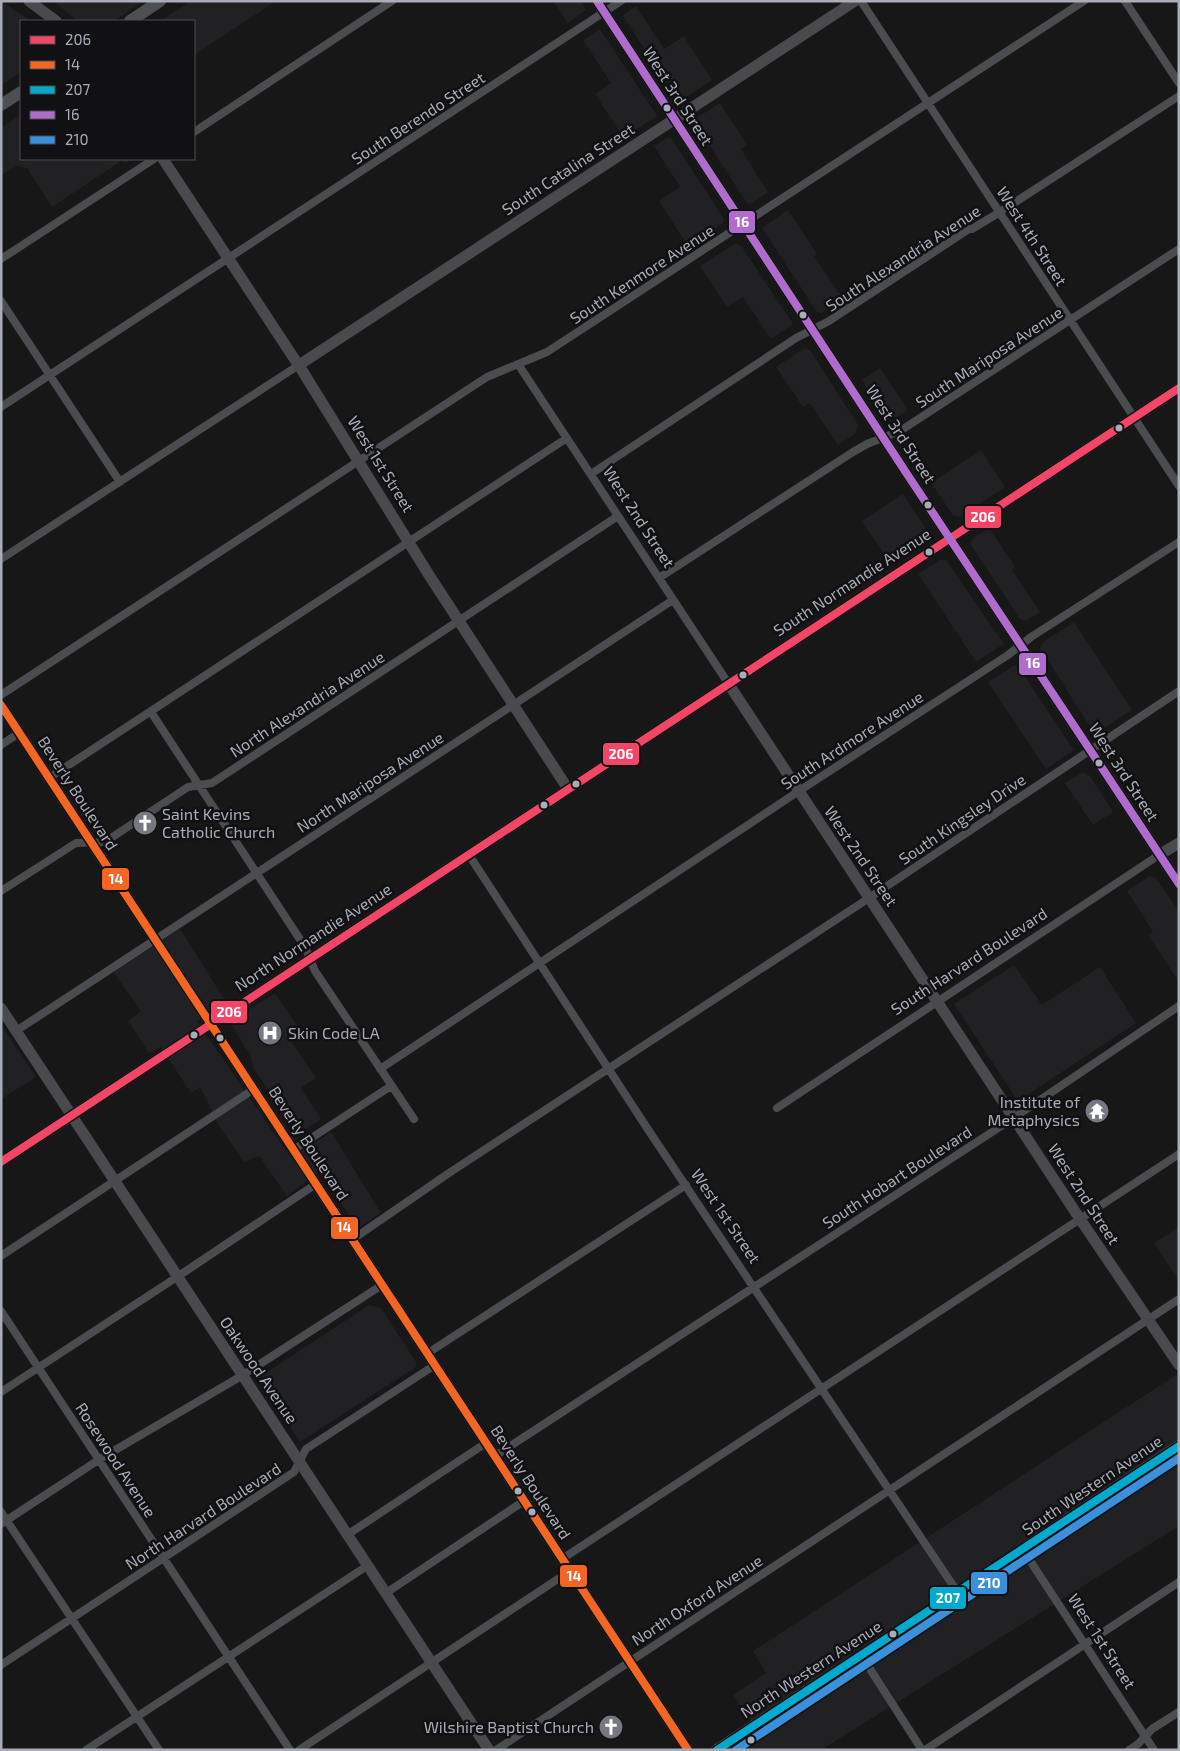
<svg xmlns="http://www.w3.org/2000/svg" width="1180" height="1751" viewBox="0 0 1180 1751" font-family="'Exo 2',sans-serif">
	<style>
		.built { fill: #212123 }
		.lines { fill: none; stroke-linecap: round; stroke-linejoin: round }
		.street { stroke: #4b4c50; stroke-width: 8 }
		.secondary { stroke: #4a4a4e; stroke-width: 11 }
		.primary { stroke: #4d4f52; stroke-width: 12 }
		.bus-1-casing { stroke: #111113; stroke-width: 11 }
		.bus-2-casing { stroke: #111113; stroke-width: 11 }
		.bus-3-casing { stroke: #111113; stroke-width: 11 }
		.bus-4-casing { stroke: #111113; stroke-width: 11 }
		.bus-5-casing { stroke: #111113; stroke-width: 11 }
		.bus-1 { stroke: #f34667; stroke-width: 8 }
		.bus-2 { stroke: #f26522; stroke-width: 8 }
		.bus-3 { stroke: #00a9ce; stroke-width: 8 }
		.bus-4 { stroke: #b06ccc; stroke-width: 8 }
		.bus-5 { stroke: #3a90db; stroke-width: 8 }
		.bus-dot { fill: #a8adb8; stroke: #111113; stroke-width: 2 }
		.labels { text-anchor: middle; stroke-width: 5; stroke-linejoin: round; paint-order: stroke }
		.street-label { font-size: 16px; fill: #a8adb8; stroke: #111113 }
		.poi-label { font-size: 16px; fill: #a8adb8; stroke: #111113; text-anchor: start }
		.line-badge { stroke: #111113; stroke-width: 2 }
		.badge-label { font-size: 14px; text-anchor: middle; font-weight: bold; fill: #fff }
	</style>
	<rect width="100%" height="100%" fill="#171717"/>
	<!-- built -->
	<path class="built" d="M1,1L31,21H21V72L1,85Z
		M53,1H144L114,21H78Z
		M191,1H276L194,55V21H160Z
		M553,1H581L586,10L568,23Z
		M636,6L664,49L684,36L712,80L679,102L623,16L624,14Z
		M600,29L657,116L624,138L595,94L611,83L583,40Z
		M720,103L747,145L741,149L768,192L752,203H748L745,200L695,123L698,117Z
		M21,114V159H131L126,163L121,161L52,207L27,168L17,166L1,175L3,178L1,179V128Z
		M667,138H671L724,219L723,223L688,246L659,201L680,187L654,146Z
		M788,210L817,254L814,256L843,299L821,313L817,312L762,228Z
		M736,243L742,247L793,324L771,339L743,297L727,307L700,266Z
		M804,348L810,350L858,425L856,433L838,445L810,403L803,407L776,367Z
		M880,368L908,410L890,421L887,420L862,380Z
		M981,450L1005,487L959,517L953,515L931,483Z
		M903,494L926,529L927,533L888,560L862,521Z
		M989,528L1015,567L1012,570L1040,612L1026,621L1020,619L970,544L973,538Z
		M940,560H946L1004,644L976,662L918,574Z
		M1074,622L1132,710L1100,731L1091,728L1040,648L1043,642Z
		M1015,665L1018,666L1074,750L1046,769L988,682Z
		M1083,772L1090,776L1113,812L1093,825L1065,783Z
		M1150,876L1156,878L1179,911V982L1148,935L1153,932L1127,891Z
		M180,929L228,1005L197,1021L291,1158L331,1132L381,1213L358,1228L319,1172L287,1196L259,1156L244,1162L218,1124L200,1087L191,1093L161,1047L149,1053L128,1021L141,1011L113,972Z
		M1014,965L1042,1005L1100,967L1136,1023L1018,1101L954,1004Z
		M275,993L298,1027L287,1035L316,1078L301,1088L321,1119L298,1134L254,1069L250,1055L231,1024L234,1019Z
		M1,1025L36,1077L1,1099Z
		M1179,1227V1281L1154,1243Z
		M369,1305L381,1308L416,1362V1367L300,1442L258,1378Z
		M1179,1373V1526L821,1750H746L741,1743L759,1733L733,1695L766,1673L753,1651Z"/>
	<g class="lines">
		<!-- street -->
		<path class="street" d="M861,1L1179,486
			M1125,1L1179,83
			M194,132L392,1
			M1,259L154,159
			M1,301L120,482
			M518,364L728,683
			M1,407L621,1
			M591,474L796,338L829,321L969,229H972L1000,212L1179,96
			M1,559L299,365
			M659,578L853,452L867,444L900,431L1179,249
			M1,695L487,377L547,352L1084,1
			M151,712L305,947L315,971L414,1119
			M1,745L19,733
			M49,778L567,438
			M469,855L649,1131L958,1593
			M1,891L76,843L104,842L108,840L188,787L212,783L618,516
			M16,1031L673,600
			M380,1069L799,791L1008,655L1031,637L1179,542
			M777,1108L1159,855
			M293,1150L391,1086
			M353,1239L449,1173L863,902L1179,691
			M1,1256L254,1089
			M1,1311L290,1750
			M428,1353L686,1185
			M1,1392L177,1277L316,1184
			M495,1456L1015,1117L1179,1006
			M1,1512L159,1750
			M1,1524L100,1459L243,1375L382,1285
			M347,1535L486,1443
			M1023,1550L1154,1750
			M562,1559L1179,1154
			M386,1593L524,1501
			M861,1655L922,1750
			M1,1665L294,1472L306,1449L435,1365
			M86,1750L367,1566
			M299,1750L570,1571
			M496,1750L1179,1299
			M925,1750L1179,1582
			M1129,1750L1138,1744L1152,1729L1179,1712"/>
		<!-- secondary -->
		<path class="secondary" d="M29,1L56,21
			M597,1L907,474L1179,884
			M163,159L303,372L429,575L568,789
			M299,365L855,1
			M728,683L1080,1219L1179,1365
			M1,705L688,1750
			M1159,855L1179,843
			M1,1008L489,1750
			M1,1162L1179,388"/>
		<!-- primary -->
		<path class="primary" d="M130,21L160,1
			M1,105L21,92
			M717,1750L965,1588L1179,1446"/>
		<defs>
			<path id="bus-1" d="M1,1162L1179,388"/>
			<path id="bus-2" d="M1,705L688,1750"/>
			<path id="bus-3" d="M717,1750L1179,1446"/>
			<path id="bus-4" d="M597,1L907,474L1179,884"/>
			<path id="bus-5" d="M736,1750L1179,1458"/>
		</defs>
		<!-- bus-1 casing -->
		<use href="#bus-1" class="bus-1-casing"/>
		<!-- bus-2 casing -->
		<use href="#bus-2" class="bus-2-casing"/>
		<!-- bus-3 casing -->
		<use href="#bus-3" class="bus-3-casing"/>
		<!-- bus-4 casing -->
		<use href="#bus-4" class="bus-4-casing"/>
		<!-- bus-5 casing -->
		<use href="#bus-5" class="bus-5-casing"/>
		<!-- bus-1 -->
		<use href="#bus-1" class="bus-1"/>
		<!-- bus-2 -->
		<use href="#bus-2" class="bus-2"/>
		<!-- bus-3 -->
		<use href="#bus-3" class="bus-3"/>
		<!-- bus-4 -->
		<use href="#bus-4" class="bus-4"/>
		<!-- bus-5 -->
		<use href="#bus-5" class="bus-5"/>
	</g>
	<!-- icons -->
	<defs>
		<symbol id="church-disc" viewBox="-11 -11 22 22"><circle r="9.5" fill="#757880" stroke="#111113"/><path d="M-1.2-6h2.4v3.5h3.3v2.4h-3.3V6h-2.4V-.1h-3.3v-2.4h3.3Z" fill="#fff"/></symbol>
		<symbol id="hospital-disc" viewBox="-11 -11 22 22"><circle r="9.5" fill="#757880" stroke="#111113"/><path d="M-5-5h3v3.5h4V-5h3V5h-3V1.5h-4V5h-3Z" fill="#fff"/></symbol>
		<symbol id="temple-disc" viewBox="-11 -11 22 22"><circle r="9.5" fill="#757880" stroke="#111113"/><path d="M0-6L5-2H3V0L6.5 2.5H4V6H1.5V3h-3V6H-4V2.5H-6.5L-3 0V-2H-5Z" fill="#fff"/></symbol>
	</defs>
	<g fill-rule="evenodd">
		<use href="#church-disc" x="131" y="809" width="28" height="28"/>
		<use href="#hospital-disc" x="256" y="1019" width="28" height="28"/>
		<use href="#temple-disc" x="1083" y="1097" width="28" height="28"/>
		<use href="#church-disc" x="597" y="1713" width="28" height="28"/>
	</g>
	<!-- markers -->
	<g class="bus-dot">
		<circle cx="667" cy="108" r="4.5"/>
		<circle cx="803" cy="315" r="4.5"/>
		<circle cx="1119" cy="428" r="4.5"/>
		<circle cx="928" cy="505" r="4.5"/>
		<circle cx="929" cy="552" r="4.5"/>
		<circle cx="743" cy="675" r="4.5"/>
		<circle cx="1099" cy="763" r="4.5"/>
		<circle cx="576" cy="784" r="4.5"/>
		<circle cx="544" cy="805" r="4.5"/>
		<circle cx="194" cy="1035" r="4.5"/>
		<circle cx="220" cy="1038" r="4.5"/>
		<circle cx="518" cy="1491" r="4.5"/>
		<circle cx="532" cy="1512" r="4.5"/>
		<circle cx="893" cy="1634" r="4.5"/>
		<circle cx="751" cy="1740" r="4.5"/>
	</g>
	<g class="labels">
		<!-- street labels -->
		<g class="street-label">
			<text transform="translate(678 96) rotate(57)" y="6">West 3rd Street</text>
			<text transform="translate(418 118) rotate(-33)" y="6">South Berendo Street</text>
			<text transform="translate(568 169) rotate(-33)" y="6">South Catalina Street</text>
			<text transform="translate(1032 236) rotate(57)" y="6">West 4th Street</text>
			<text transform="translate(903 258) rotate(-33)" y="6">South Alexandria Avenue</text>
			<text transform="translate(642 274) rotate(-33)" y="6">South Kenmore Avenue</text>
			<text transform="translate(989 357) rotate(-33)" y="6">South Mariposa Avenue</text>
			<text transform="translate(901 434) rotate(57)" y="6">West 3rd Street</text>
			<text transform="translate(381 464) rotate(58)" y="6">West 1st Street</text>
			<text transform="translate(639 517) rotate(57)" y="6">West 2nd Street</text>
			<text transform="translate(852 582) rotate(-33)" y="6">South Normandie Avenue</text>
			<text transform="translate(307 704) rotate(-33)" y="6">North Alexandria Avenue</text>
			<text transform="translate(852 740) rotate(-33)" y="6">South Ardmore Avenue</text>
			<text transform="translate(1124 772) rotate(57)" y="6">West 3rd Street</text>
			<text transform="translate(370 782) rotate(-33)" y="6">North Mariposa Avenue</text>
			<text transform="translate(78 793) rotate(57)" y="6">Beverly Boulevard</text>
			<text transform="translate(962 819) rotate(-34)" y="6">South Kingsley Drive</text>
			<text transform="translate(861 856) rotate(56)" y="6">West 2nd Street</text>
			<text transform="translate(313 937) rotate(-33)" y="6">North Normandie Avenue</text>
			<text transform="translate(969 961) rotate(-33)" y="6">South Harvard Boulevard</text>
			<text transform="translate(309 1143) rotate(57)" y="6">Beverly Boulevard</text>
			<text transform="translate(897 1177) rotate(-33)" y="6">South Hobart Boulevard</text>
			<text transform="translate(1084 1194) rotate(57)" y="6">West 2nd Street</text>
			<text transform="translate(726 1216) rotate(56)" y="6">West 1st Street</text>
			<text transform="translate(259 1370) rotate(56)" y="6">Oakwood Avenue</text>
			<text transform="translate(116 1460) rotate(57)" y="6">Rosewood Avenue</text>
			<text transform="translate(531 1482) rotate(57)" y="6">Beverly Boulevard</text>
			<text transform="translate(1092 1485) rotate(-34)" y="6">South Western Avenue</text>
			<text transform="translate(203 1516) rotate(-33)" y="6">North Harvard Boulevard</text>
			<text transform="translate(697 1600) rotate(-33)" y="6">North Oxford Avenue</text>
			<text transform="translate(1102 1641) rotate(57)" y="6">West 1st Street</text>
			<text transform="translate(811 1669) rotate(-33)" y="6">North Western Avenue</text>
		</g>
		<!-- poi labels -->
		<g class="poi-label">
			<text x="162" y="820">Saint Kevins<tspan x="162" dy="18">Catholic Church</tspan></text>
			<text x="288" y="1039">Skin Code LA</text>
			<text x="1080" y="1108" text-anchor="end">Institute of<tspan x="1080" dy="18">Metaphysics</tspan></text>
			<text x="594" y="1733" text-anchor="end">Wilshire Baptist Church</text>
		</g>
	</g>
	<g class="line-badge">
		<rect x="728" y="210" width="28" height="24" rx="5" fill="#b06ccc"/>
		<rect x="964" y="505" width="38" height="24" rx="5" fill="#f34667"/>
		<rect x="1018" y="652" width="29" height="24" rx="5" fill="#b06ccc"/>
		<rect x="602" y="742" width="38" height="24" rx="5" fill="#f34667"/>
		<rect x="101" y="867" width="29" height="24" rx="5" fill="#f26522"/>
		<rect x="210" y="1000" width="38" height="24" rx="5" fill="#f34667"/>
		<rect x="330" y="1216" width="29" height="24" rx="5" fill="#f26522"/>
		<rect x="559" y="1564" width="29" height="24" rx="5" fill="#f26522"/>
		<rect x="970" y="1571" width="38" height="24" rx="5" fill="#3a90db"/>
		<rect x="929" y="1586" width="38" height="24" rx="5" fill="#00a9ce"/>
	</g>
	<g class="badge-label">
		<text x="742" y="227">16</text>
		<text x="983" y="522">206</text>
		<text x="1033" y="668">16</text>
		<text x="621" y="759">206</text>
		<text x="116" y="884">14</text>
		<text x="229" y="1017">206</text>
		<text x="344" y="1232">14</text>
		<text x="574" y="1581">14</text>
		<text x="989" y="1588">210</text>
		<text x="948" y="1603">207</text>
	</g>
	<!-- border -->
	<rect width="1180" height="1751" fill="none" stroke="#a8adb8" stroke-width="5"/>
	<!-- legend -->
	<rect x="20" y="20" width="175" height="140" fill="#111113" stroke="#4d4f55"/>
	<rect x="30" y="36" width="25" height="8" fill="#f34667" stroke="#4d4f55"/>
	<text x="65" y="45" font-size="15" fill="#a8adb8">206</text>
	<rect x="30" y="61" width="25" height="8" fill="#f26522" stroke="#4d4f55"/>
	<text x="65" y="70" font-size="15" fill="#a8adb8">14</text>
	<rect x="30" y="86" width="25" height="8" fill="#00a9ce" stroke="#4d4f55"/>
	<text x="65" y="95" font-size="15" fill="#a8adb8">207</text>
	<rect x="30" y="111" width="25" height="8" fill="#b06ccc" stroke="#4d4f55"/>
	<text x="65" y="120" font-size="15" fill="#a8adb8">16</text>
	<rect x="30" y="136" width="25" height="8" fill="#3a90db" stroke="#4d4f55"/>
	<text x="65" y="145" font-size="15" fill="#a8adb8">210</text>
</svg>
